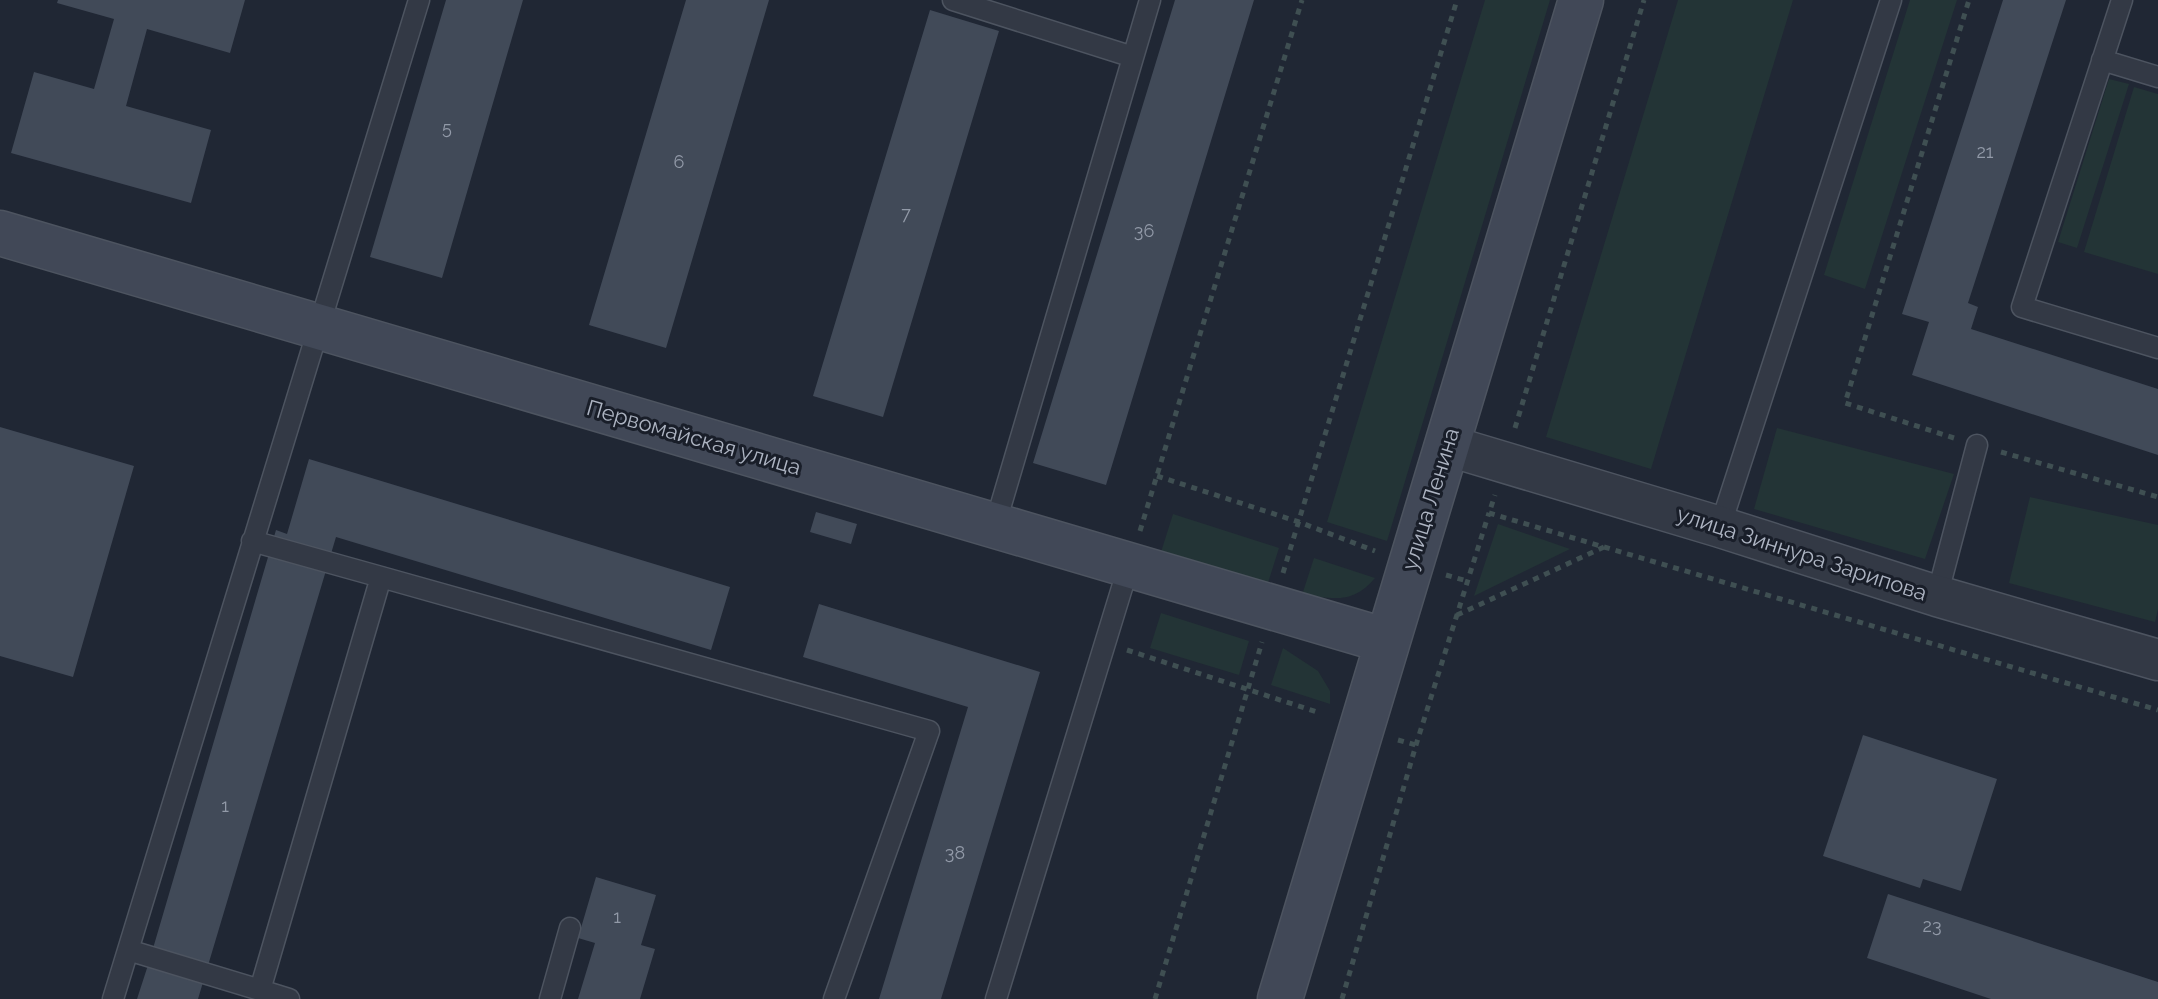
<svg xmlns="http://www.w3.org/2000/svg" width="2158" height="999" viewBox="0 0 2158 999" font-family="Raleway,sans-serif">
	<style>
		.green { fill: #233436 }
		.building { fill: #414a58 }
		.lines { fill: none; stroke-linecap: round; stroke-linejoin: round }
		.lane-casing { stroke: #4d5460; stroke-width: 23 }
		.street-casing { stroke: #4d5460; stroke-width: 43 }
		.secondary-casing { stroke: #4d5460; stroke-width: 47 }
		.path { stroke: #3f4f52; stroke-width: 5; stroke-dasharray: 6 6; stroke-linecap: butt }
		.lane { stroke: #333945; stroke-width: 20 }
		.street { stroke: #333945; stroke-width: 40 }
		.secondary { stroke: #414857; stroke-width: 44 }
		.labels { text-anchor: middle; stroke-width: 6; stroke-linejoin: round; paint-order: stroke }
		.number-label { font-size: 18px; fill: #929aa8 }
		.street-label { font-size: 22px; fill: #adb4c2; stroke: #191e29 }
	</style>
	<rect width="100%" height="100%" fill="#202734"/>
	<!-- green -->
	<path class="green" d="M1485,0H1550L1387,541L1327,522Z
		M1678,0H1793L1651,469L1546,437Z
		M1910,0H1957L1865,289L1824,275Z
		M2109,79L2129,84L2077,248L2058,242Z
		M2134,87L2158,94V274L2084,252Z
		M1777,428L1954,474L1925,559L1754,509Z
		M2030,497L2158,525V609L2155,622L2009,583Z
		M1173,514L1279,548L1267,586L1161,552Z
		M1498,524L1570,549L1474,596Z
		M1314,558L1375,578C1352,605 1334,598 1302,595Z
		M1161,613L1249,641L1239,675L1150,648Z
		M1283,648L1318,671L1330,691V704L1271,685Z"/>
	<!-- building -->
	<path class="building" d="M58,0H245L230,53L147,29L126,106L211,130L191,203L11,153L34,72L94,89L114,19L57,3Z
		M446,0H523L442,278L370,257Z
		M686,0H769L666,348L589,325Z
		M1175,0H1254L1106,485L1033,463Z
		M2003,0H2066L1968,303L1978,307L1971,329L2158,389V455L1912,375L1929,322L1902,314Z
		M930,10L999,31L883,417L813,396Z
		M0,427L134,466L73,677L0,656Z
		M309,459L730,587L711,650L336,537L198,999H137L149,962L276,530L287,534Z
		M816,512L857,524L851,544L810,532Z
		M819,604L1040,672L941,999H879L968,707L803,657Z
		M1863,735L1997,779L1961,891L1923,879L1920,888L1823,856Z
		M596,877L656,895L641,945L655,949L640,999H578L595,943L578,938Z
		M1888,894L2158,982V999H1991L1867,958Z"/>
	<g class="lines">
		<defs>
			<path id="lane" d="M953,0L1133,57
				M2122,0L2022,307L2158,348
				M2102,60L2158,77
				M995,525L1150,0
				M1720,527L1891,0
				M252,541L381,577
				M1937,596L1977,445
				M128,950L260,990
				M113,999L419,0
				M289,999L260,990L381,577L929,731L834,999
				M550,999L570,928
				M996,999L1129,565"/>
			<path id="street" d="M1446,445L1720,527L1937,596L2158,660"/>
			<path id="secondary" d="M0,233L1387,641
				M1280,999L1581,0"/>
		</defs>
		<!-- lane casing -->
		<use href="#lane" class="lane-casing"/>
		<!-- street casing -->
		<use href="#street" class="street-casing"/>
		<!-- secondary casing -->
		<use href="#secondary" class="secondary-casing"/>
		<!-- path -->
		<path class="path" d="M1515,428L1644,0
			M1954,438L1845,403L1969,0
			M2001,452L2158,497
			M1157,476L1299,522L1375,551
			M1140,531L1302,0
			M1604,547L2158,710
			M1283,573L1457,0
			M1446,575L1467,581
			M1457,615L1604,547L1489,513L1495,495
			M1127,650L1320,713
			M1398,740L1416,745
			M1155,999L1262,642
			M1342,999L1416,745L1489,513"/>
		<!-- lane -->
		<use href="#lane" class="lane"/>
		<!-- street -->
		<use href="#street" class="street"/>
		<!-- secondary -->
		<use href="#secondary" class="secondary"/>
	</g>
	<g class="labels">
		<!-- number labels -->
		<g class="number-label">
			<text x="447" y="134">5</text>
			<text x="1985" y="158">21</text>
			<text x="679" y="168">6</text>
			<text x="906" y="220">7</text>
			<text x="1144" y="237">36</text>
			<text x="225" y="812">1</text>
			<text x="955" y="859">38</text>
			<text x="617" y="923">1</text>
			<text x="1932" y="932">23</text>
		</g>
		<!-- street labels -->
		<g class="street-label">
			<text transform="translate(694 437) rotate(16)" y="8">Первомайская улица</text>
			<text transform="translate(1430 499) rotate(-73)" y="8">улица Ленина</text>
			<text transform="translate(1802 553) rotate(18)" y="8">улица Зиннура Зарипова</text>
		</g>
	</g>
</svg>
